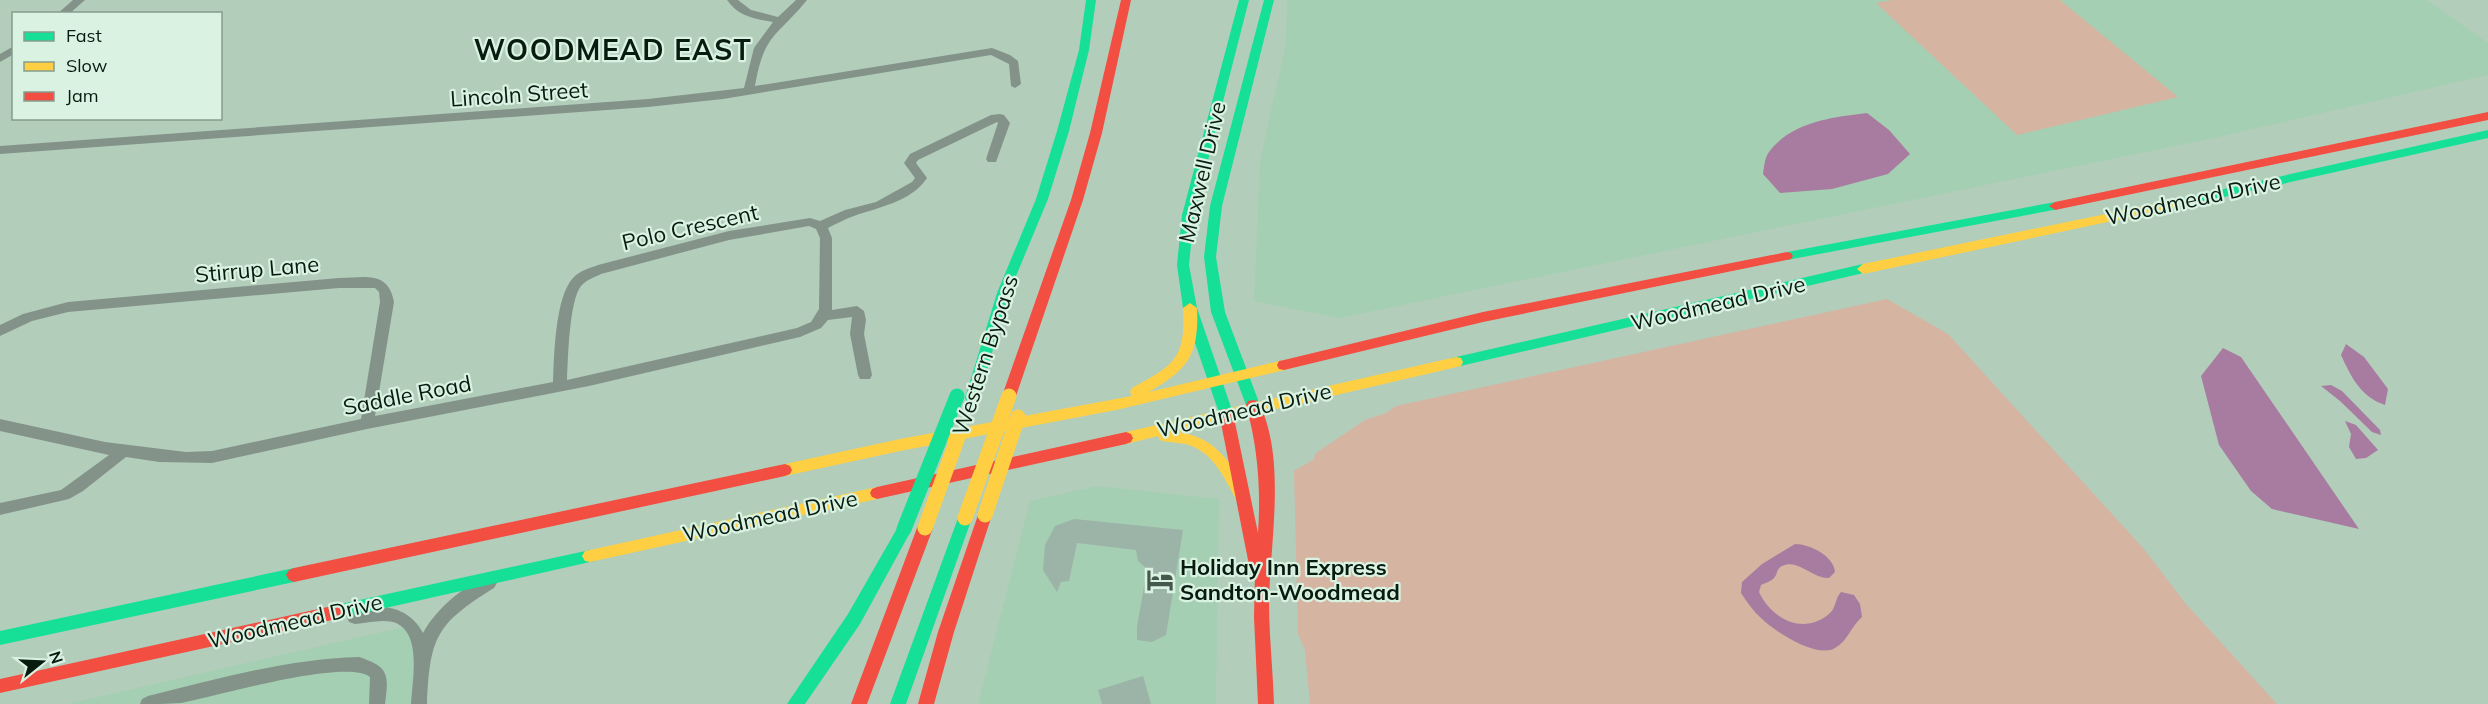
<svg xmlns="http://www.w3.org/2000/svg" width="2488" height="704" viewBox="0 0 2488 704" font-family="Mulish,sans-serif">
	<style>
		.built { fill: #a5cfb2 }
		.green { fill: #d5b4a1 }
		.water { fill: #a87ca1 }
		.building { fill: #9cb3a8 }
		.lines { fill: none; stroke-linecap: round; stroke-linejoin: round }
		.street { fill: #849389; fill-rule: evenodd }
		.fast { fill: #16e098; fill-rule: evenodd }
		.slow { fill: #ffcf43; fill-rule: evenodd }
		.jam { fill: #f24e42; fill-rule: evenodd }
		.fast-bridge { stroke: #16e098; stroke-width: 15 }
		.slow-bridge { stroke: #ffcf43; stroke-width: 15 }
		.labels { text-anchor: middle; stroke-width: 4.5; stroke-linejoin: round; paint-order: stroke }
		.street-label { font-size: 22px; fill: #081b0f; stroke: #daf2e1 }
		.poi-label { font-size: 22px; font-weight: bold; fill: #081b0f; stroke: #daf2e1; text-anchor: start }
		.district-label { font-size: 28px; font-weight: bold; letter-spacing: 1.5px; fill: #081b0f; stroke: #daf2e1 }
	</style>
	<rect width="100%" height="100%" fill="#b3cdbb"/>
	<!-- built -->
	<path class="built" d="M1287,0H2427L2488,43V75L2214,138L1339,318L1254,301L1260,161L1286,43Z
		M1097,486L1219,499L1216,704H978L1030,501Z
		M421,623L411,704H67Z"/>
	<!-- green -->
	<path class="green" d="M1892,0H2060L2178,97L2017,135L1876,3Z
		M1887,299L1948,334L2143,548L2186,604L2277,704H1310L1305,650L1298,634L1294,471L1313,460L1316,453L1365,420L1386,413L1396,406Z"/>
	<!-- water -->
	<path class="water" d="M1867,113L1889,130L1910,154L1888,174L1832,189L1780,193L1763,174C1764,167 1765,157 1769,152C1791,122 1833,117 1867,113Z
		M2346,344L2364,357L2388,389L2385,405C2361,397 2351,377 2341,355Z
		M2223,348L2241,357L2359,529L2272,509L2251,491L2219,445L2201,376Z
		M2331,385L2342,391L2380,430L2381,435L2372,432L2340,401L2321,386Z
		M2345,421L2356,425L2378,450L2366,458L2356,459L2349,447L2351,434Z
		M1795,544C1810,544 1834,556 1835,572L1829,578C1813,579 1798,558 1782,566C1776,569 1778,574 1774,578C1772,581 1765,583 1761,585L1759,592C1772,620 1805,636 1830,613C1836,608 1835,598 1841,592L1854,595L1860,604L1862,617C1851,626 1848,641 1835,648C1817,659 1774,631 1761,618C1753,611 1747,602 1741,593L1742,582L1762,564Z"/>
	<!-- building -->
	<path class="building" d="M1074,519L1183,530L1166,635L1152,642L1137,640V627L1147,569L1138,561L1136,550L1077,543L1069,581L1061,582L1057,592L1043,570L1045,545L1055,526Z
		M1143,676L1151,704H1102L1098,690Z"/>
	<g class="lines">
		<!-- street -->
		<path class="street" d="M73,0H85L69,14H57Z
			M727,0H738L751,10L778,17L796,0H807C777,37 764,33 755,86L992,48L1010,55L1018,61L1021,84L1015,88L1011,86L1009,64L991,55L723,99L648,107L0,154V146L648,99L744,88L754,48L773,22C754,19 738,16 727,0Z
			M14,46V54L0,62V54Z
			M1000,114L1004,115L1010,123L996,162H988L986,159L998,123L997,122L918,160L916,163L927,178C911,202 879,207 854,216C845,219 836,224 828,228L832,238V310L857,306L864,311L866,320L864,334L872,375L870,379H860L858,375L850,334L852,317L828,320L821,328L800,337L589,386L367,429L212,463L159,462L126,457L83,491L69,499L0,515V503L61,490L109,455L0,431V419L105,442L186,452L212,451L361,419L380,302L379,292L375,288H339L68,312L32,321L0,336V325L23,314L68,302L339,278C365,278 388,270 394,302L375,416L553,382C554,357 555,297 573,278C579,271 590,268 598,265L729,231L810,218L820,221L845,210L876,202L912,182L915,178L904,163L910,154L991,115ZM809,226L816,229L820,238L819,309L811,322L797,328L567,380C568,360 569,301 581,286C586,280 595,277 601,274L729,240Z
			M489,576L494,578L497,583L494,588C436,624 430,637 427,704H411C412,681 423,631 393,622C381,619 367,623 355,624L349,622L347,617L349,612C378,602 408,605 423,633C436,609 463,586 489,576Z
			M359,657C389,667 389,674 385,704H369L370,677C346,658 214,697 181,703C168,704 153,704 140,704L142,699L148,696C217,679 287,659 359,657Z"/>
		<!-- fast -->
		<path class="fast" d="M1086,0H1096L1089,50L1069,131L1048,199L1009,293L979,398L977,402H967L965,398L997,293L1036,199L1057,131L1079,50Z
			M1239,0H1249L1194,215L1189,265L1197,308L1233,413L1231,417H1221L1219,413L1183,308L1177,265L1182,215Z
			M1264,0H1274L1222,206L1216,257L1225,312L1260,405L1258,409H1248L1246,405L1211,312L1204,257L1210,206Z
			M2488,130V138L2179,207L2173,203L2179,199Z
			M2055,202L2061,206L2059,209L1787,260L1781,256L1787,252Z
			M1863,264L1868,266L1869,269L1868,272L1456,367L1451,366L1449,362L1451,358L1456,357Z
			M965,512L970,514L972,518L906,704H890L958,518L960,514Z
			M904,523L909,525L912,529L860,624L805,704H787L848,614L899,525Z
			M590,550L595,551L598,556L595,561L590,562L341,618L335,616L333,611L335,606L341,604Z
			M294,568L299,570L302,575L299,580L294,582L0,645V631Z"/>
		<!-- slow -->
		<path class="slow" d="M2179,199L2183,200L2185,203L2183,206L1863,274L1857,269L1863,264Z
			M1190,303L1197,308C1199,354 1189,369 1149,392L1284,360L1289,361L1291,365L1289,369L1116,410L900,451L785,476L780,474L778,470L780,466L785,464L900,439L1132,396L1130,392L1132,388C1174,365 1186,359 1183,308Z
			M1456,357L1461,358L1463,362L1461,366L1178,432C1217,437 1234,466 1250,499L1248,503L1243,505L1238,503C1226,481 1214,453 1189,445C1179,442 1169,443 1160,440L1158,436L1126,444L1121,442L1119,438L1121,434L1126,432Z
			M877,487L882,489L884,493L882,497L877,499L590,562L585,561L582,556L585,551L590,550Z"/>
		<!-- jam -->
		<path class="jam" d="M1121,0H1131L1102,133L1083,200L1016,396L1014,400H1004L1002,396L1071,200L1090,133Z
			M2488,112V120L2055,210L2049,206L2055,202Z
			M1787,252L1791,253L1793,256L1791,259L1483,322L1284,370L1279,369L1277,365L1279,361L1284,360L1483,312Z
			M1253,400L1258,401C1287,457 1270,542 1269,602C1269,636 1273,670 1274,704H1258L1254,617L1255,576L1250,570L1219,413L1221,409H1231L1233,413L1258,533C1261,489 1258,448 1246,405L1248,401Z
			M1126,432L1131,434L1133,438L1131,442L1126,444L877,499L872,497L870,493L872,489L877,487Z
			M785,464L790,466L792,470L790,474L785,476L294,582L289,580L286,575L289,570L294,568Z
			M985,509L990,511L992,515L954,632L934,704H918L938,632L978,515L980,511Z
			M925,522L930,524L933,528L867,704H851L917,528L920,524Z
			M341,604L347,606L349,611L347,616L341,618L0,693V679Z"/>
		<!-- fast-bridge -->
		<path class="fast-bridge" d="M904,529L957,396"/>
		<!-- slow-bridge -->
		<path class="slow-bridge" d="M985,515L1018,417
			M965,518L1009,396
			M925,528L958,437"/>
	</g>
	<!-- icons -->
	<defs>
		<symbol id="hotel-bare" viewBox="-9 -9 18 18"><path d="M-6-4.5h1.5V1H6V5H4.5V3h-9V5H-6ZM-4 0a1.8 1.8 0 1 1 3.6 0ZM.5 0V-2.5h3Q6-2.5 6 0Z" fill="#44594b" stroke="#daf2e1" stroke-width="2.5" paint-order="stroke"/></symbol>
	</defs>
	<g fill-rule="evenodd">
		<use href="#hotel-bare" x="1141" y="561" width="38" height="38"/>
	</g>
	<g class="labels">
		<!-- street labels -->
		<g class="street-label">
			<text transform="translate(519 94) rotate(-4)" y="8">Lincoln Street</text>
			<text transform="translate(1202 172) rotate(-77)" y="8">Maxwell Drive</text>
			<text transform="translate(2193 199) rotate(-12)" y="8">Woodmead Drive</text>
			<text transform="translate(690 227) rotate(-13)" y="8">Polo Crescent</text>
			<text transform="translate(257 269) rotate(-5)" y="8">Stirrup Lane</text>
			<text transform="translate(1718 303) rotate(-13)" y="8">Woodmead Drive</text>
			<text transform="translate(985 355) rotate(-72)" y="8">Western Bypass</text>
			<text transform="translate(407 395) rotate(-11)" y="8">Saddle Road</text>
			<text transform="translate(1244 410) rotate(-13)" y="8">Woodmead Drive</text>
			<text transform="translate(770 516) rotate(-12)" y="8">Woodmead Drive</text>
			<text transform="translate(295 621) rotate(-13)" y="8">Woodmead Drive</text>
		</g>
		<!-- poi labels -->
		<g class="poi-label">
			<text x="1180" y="575">Holiday Inn Express<tspan x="1180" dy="25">Sandton-Woodmead</tspan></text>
		</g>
		<!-- district labels -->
		<g class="district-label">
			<text x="613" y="60">WOODMEAD EAST</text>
		</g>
	</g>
	<!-- legend -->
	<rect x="12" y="12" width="210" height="108" fill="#daf2e1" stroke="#869c8d" stroke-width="1.5"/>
	<rect x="24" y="32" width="30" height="9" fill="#16e098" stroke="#869c8d" stroke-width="1.5"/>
	<text x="66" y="42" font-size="18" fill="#081b0f">Fast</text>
	<rect x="24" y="62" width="30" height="9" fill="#ffcf43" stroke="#869c8d" stroke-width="1.5"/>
	<text x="66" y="72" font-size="18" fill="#081b0f">Slow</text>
	<rect x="24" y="92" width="30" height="9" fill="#f24e42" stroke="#869c8d" stroke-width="1.5"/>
	<text x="66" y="102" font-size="18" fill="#081b0f">Jam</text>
	<!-- north arrow -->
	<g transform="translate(42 662) rotate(72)" stroke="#daf2e1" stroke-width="4.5" paint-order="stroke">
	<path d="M0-4.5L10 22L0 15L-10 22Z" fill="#081b0f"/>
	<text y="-9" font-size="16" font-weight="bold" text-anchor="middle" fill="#081b0f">N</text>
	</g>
</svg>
